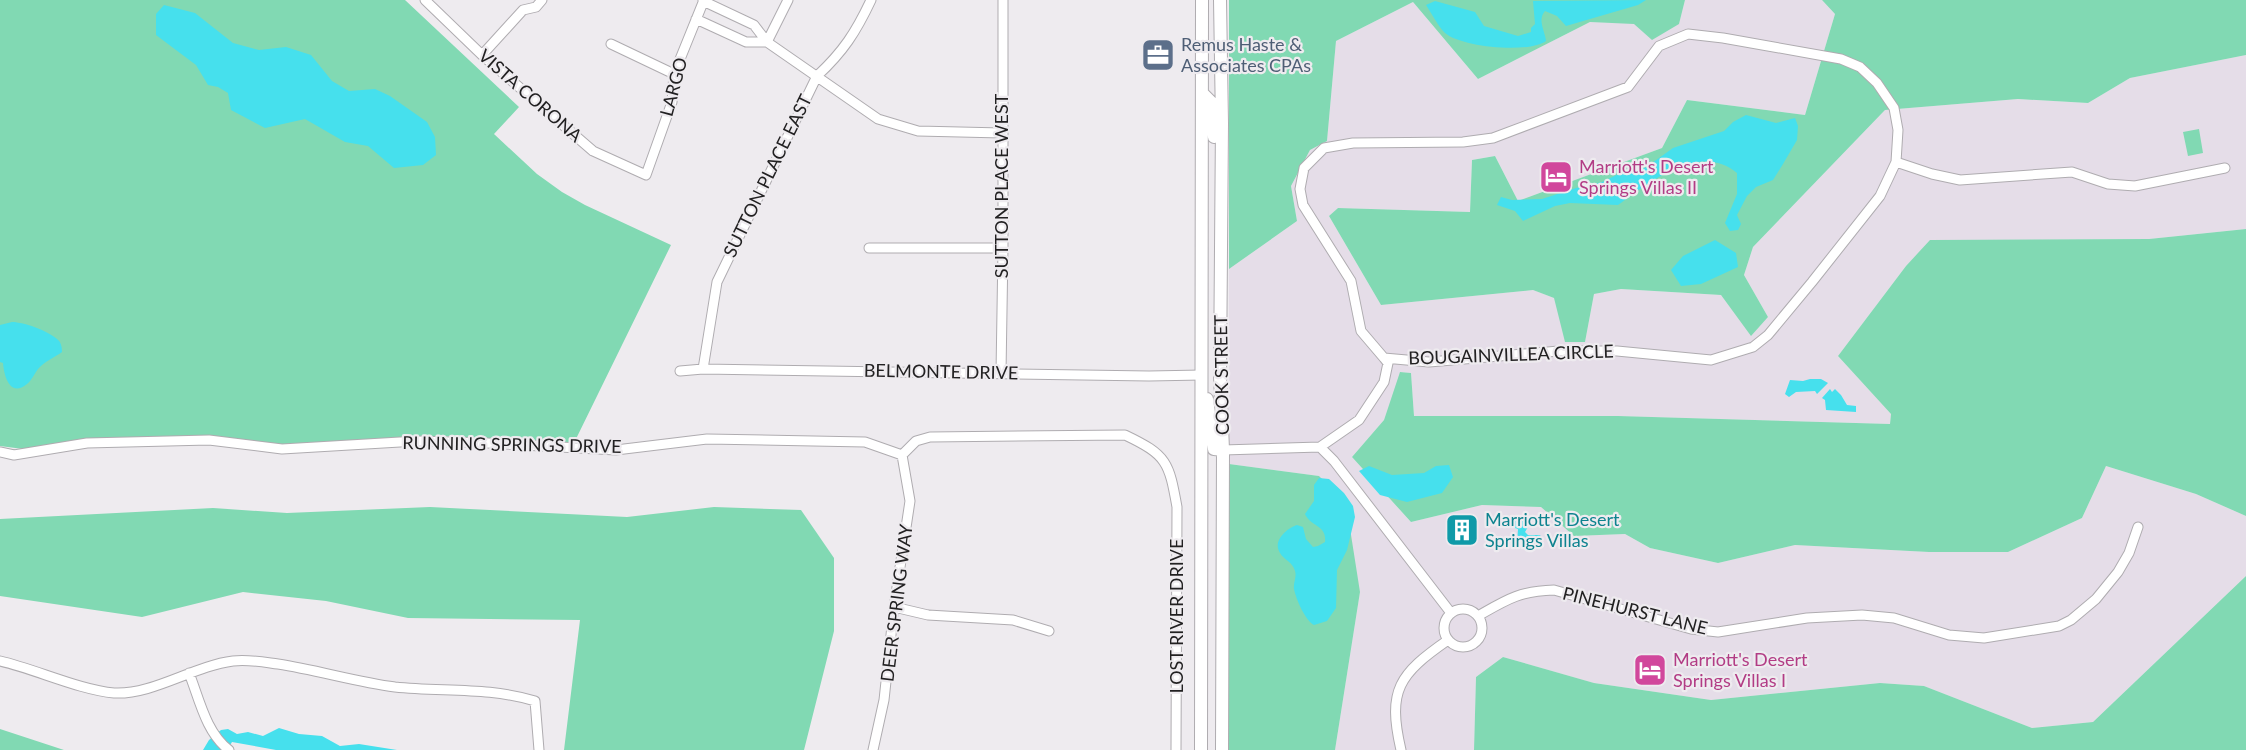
<svg xmlns="http://www.w3.org/2000/svg" width="2246" height="750" viewBox="0 0 2246 750" font-family="Lato,sans-serif">
	<style>
		.built { fill: #e5dde8 }
		.green { fill: #81d9b3 }
		.water { fill: #46e0ed }
		.lines { fill: none; stroke-linecap: round; stroke-linejoin: round }
		.street-casing { stroke: #afacb0; stroke-width: 11 }
		.secondary-casing { stroke: #afacb0; stroke-width: 14 }
		.street { stroke: #fff; stroke-width: 9 }
		.secondary { stroke: #fff; stroke-width: 12 }
		.labels { text-anchor: middle; stroke-width: 4.5; stroke-linejoin: round; paint-order: stroke }
		.service-label { font-size: 18px; fill: #4e5e75; stroke: #eeebef; text-anchor: start }
		.street-label { font-size: 18px; fill: #222122; stroke: #eeebef }
		.hotel-label { font-size: 18px; fill: #b23c85; stroke: #eeebef; text-anchor: start }
		.culture-label { font-size: 18px; fill: #0d838f; stroke: #eeebef; text-anchor: start }
	</style>
	<rect width="100%" height="100%" fill="#eeebef"/>
	<!-- built -->
	<path class="built" d="M1685,0H1822L1835,14L1805,115L1687,100L1662,148L1518,201L1495,156L1472,160L1470,212L1338,208L1329,216L1381,305L1533,290L1554,298L1585,342L1594,294L1621,289L1721,295L1751,335L1768,317L1744,275L1753,247L1885,110L2018,99L2088,103L2130,78L2246,55V229L2149,239L1930,241L1906,266L1838,356L1891,414L1890,424L1618,416H1414L1411,373L1401,372L1384,420L1352,457L1411,522L1482,505L1541,507L1574,536L1625,534L1650,548L1718,563L1795,545L1929,552H2008L2082,518L2106,466L2196,494L2246,516V576L2093,722L2032,728L1924,686L1880,683L1711,700L1594,683L1503,657L1476,677L1474,750H1335L1360,592L1319,476L1229,464V269L1297,221L1291,186L1310,150L1327,141L1336,41L1413,2L1478,79L1590,22L1679,24Z"/>
	<!-- green -->
	<path class="green" d="M0,0H405L519,107L494,134L537,174L562,192L585,205L671,245L573,445L450,436L285,446L219,438H105L23,449L0,446Z
		M1229,0H1685L1679,24L1652,40L1634,24L1590,22L1478,79L1413,2L1336,41L1327,141L1310,150L1291,186L1297,221L1229,269Z
		M1822,0H2246V55L2130,78L2088,103L2018,99L1885,110L1753,247L1744,275L1768,317L1751,336L1721,295L1621,289L1594,294L1585,342H1565L1554,298L1533,290L1381,305L1329,216L1338,208L1470,212L1472,160L1495,156L1518,201L1662,148L1687,100L1805,115L1835,14Z
		M2199,129L2203,153L2188,156L2183,132Z
		M2246,229V516L2196,494L2106,466L2082,518L2008,552H1929L1795,545L1718,563L1650,548L1625,534L1574,536L1541,507L1482,505L1411,522L1352,457L1384,420L1400,372L1411,373L1414,416H1618L1890,424L1891,414L1838,356L1906,266L1930,240L2149,239Z
		M1229,464L1319,476L1346,503L1360,592L1335,750H1229Z
		M430,507L627,517L714,507L801,510L834,558V631L804,750H564L580,620L408,618L326,601L243,592L142,617L0,596V519L213,508L287,513Z
		M2246,576V750H1474L1476,677L1503,657L1594,683L1711,700L1880,683L1924,686L2032,728L2093,722Z
		M0,729L64,750H0Z"/>
	<!-- water -->
	<path class="water" d="M1646,0L1638,5L1566,26L1557,16L1545,11C1537,20 1545,31 1546,41C1528,54 1461,47 1445,33C1438,26 1432,14 1426,5L1435,1L1475,12L1484,26L1518,36L1531,32V28L1535,24L1533,1Z
		M164,5L195,13L233,43L259,50L286,47L311,55L332,81L349,91L375,89L390,96L427,122L435,137L436,155L423,165L394,168L368,146L345,142L305,119L265,128L231,110L228,93L218,87L208,85L196,65L156,35V14Z
		M1746,115L1776,123L1795,118L1798,126L1797,140L1783,164L1773,180L1756,187L1747,196L1737,215L1741,224L1738,230L1730,231L1725,223L1737,194V173C1700,141 1648,183 1618,205L1570,203L1555,206L1523,221L1515,211L1497,205L1501,197L1512,200L1542,199L1576,188L1602,182L1625,171L1645,168L1673,148L1724,131L1733,122Z
		M1715,240L1736,253L1738,267L1701,284L1681,286L1671,270L1683,256Z
		M12,322C24,322 48,331 57,339C61,342 62,347 62,352C55,357 44,362 38,369C34,374 32,380 27,384C10,398 4,376 3,363L0,362V325Z
		M1810,379H1821L1828,383L1817,394L1815,391L1796,392L1789,397L1785,394L1790,380L1803,381Z
		M1830,389L1832,392L1835,389L1841,395L1847,405L1856,406V412L1826,410L1825,400L1822,398Z
		M1449,465L1453,477L1442,493L1407,502L1380,495L1359,471L1369,466L1392,475L1424,473L1436,466Z
		M1319,478L1329,479L1344,493L1353,506L1355,517L1347,550L1337,570L1336,608L1327,621L1314,625C1305,620 1296,599 1294,589C1293,583 1297,577 1295,571C1293,562 1284,560 1280,553C1272,541 1287,528 1297,525L1303,527L1306,539L1313,547L1318,546L1325,542C1327,525 1311,527 1305,514L1314,501V485Z
		M1514,518L1518,521L1526,520L1529,525L1525,532L1528,535H1540L1542,539L1541,544H1517L1518,529L1509,526L1507,523L1510,519Z
		M279,728L299,734L322,736L340,746L359,744L397,750H276L232,742L227,750H203L209,740L221,730L228,729L237,734L248,732L263,736Z"/>
	<g class="lines">
		<defs>
			<path id="street" d="M425,0L482,55L593,151L646,175L672,102L674,74L704,0
				M788,0L767,42L878,119L918,131L1002,133
				M696,19L746,42H767L754,25L703,1
				M1688,34L1723,38L1841,59L1860,67L1877,83L1894,108L1898,130L1896,162L1880,196L1812,282L1768,335L1753,347L1711,360L1617,351H1559L1429,362L1384,358L1361,331L1351,281L1303,205L1300,189L1304,168L1324,148L1353,143L1463,142L1493,138L1628,87L1659,46Z
				M611,44L674,74
				M482,55L523,10L536,7L542,0
				M1896,162L1932,174L1960,180L2072,172L2108,184L2135,186L2225,168
				M869,248H1003
				M703,369L717,282L817,76C843,52 856,32 871,0
				M680,371L703,369L1149,376L1202,375
				M1001,373L1003,248V0
				M1320,447L1359,420L1384,382L1388,363L1384,358
				M1223,450L1320,447L1334,461L1451,613
				M0,452L14,455L87,443L209,440L282,449L417,441L487,443L616,450L707,439L865,442L902,455L916,441L930,437L1125,435C1167,455 1169,462 1177,507L1176,750
				M894,607L928,615L1013,620L1049,631
				M1444 628a19 19 0 1 1 38 0a19 19 0 1 1-38 0Z
				M1478,616C1506,600 1519,591 1554,590L1691,629L1718,632L1807,618L1862,615L1894,618L1949,635L1984,638L2059,626L2071,620L2096,599L2118,572L2129,553L2138,527
				M0,661C35,669 80,690 114,693C153,695 193,666 233,661C248,659 263,662 278,664C317,670 357,682 395,687C442,692 490,687 535,701L539,750
				M189,673C199,698 206,733 229,750
				M873,750L884,700L894,607L910,501L902,455
				M1401,750C1387,690 1399,674 1448,640"/>
			<path id="secondary" d="M1220,0L1222,123L1220,376L1223,450L1222,750
				M1202,93L1211,102L1214,137
				M1207,399L1214,449L1223,450
				M1201,750L1202,0"/>
		</defs>
		<!-- street casing -->
		<use href="#street" class="street-casing"/>
		<!-- secondary casing -->
		<use href="#secondary" class="secondary-casing"/>
		<!-- street -->
		<use href="#street" class="street"/>
		<!-- secondary -->
		<use href="#secondary" class="secondary"/>
	</g>
	<!-- icons -->
	<defs>
		<symbol id="office-square" viewBox="-11 -11 22 22"><rect x="-9" y="-9" width="18" height="18" rx="4" fill="#5c6f8a" stroke="#eeebef"/><path d="M-6-3h4V-5.5h4V-3h4V5H-6ZM-1-4.5V-3h2v-1.5ZM-6 0V1H6V0Z" fill="#fff"/></symbol>
		<symbol id="hotel-square" viewBox="-11 -11 22 22"><rect x="-9" y="-9" width="18" height="18" rx="4" fill="#d1479c" stroke="#eeebef"/><path d="M-6-4.5h1.5V1H6V5H4.5V3h-9V5H-6ZM-4 0a1.8 1.8 0 1 1 3.6 0ZM.5 0V-2.5h3Q6-2.5 6 0Z" fill="#fff"/></symbol>
		<symbol id="building-square" viewBox="-11 -11 22 22"><rect x="-9" y="-9" width="18" height="18" rx="4" fill="#0f9aa8" stroke="#eeebef"/><path d="M-4-6H4V6H1V3H-1V6H-4ZM-2.5-4.3h1.7v1.8h-1.7ZM.8-4.3h1.7v1.8H.8ZM-2.5-1h1.7V.8h-1.7ZM.8-1h1.7V.8H.8Z" fill="#fff"/></symbol>
	</defs>
	<g fill-rule="evenodd">
		<use href="#office-square" x="1139" y="36" width="38" height="38"/>
		<use href="#hotel-square" x="1537" y="158" width="38" height="38"/>
		<use href="#building-square" x="1443" y="511" width="38" height="38"/>
		<use href="#hotel-square" x="1631" y="651" width="38" height="38"/>
	</g>
	<g class="labels">
		<!-- service labels -->
		<g class="service-label">
			<text x="1181" y="51">Remus Haste &amp;<tspan x="1181" dy="21">Associates CPAs</tspan></text>
		</g>
		<!-- street labels -->
		<g class="street-label">
			<text transform="translate(674 87) rotate(-75)" y="6">LARGO</text>
			<text transform="translate(530 96) rotate(41)" y="6">VISTA CORONA</text>
			<text transform="translate(768 176) rotate(-64)" y="6">SUTTON PLACE EAST</text>
			<text transform="translate(1002 186) rotate(-90)" y="6">SUTTON PLACE WEST</text>
			<text transform="translate(1511 355) rotate(-2)" y="6">BOUGAINVILLEA CIRCLE</text>
			<text transform="translate(941 372) rotate(1)" y="6">BELMONTE DRIVE</text>
			<text transform="translate(1222 375) rotate(-91)" y="6">COOK STREET</text>
			<text transform="translate(512 445) rotate(1)" y="6">RUNNING SPRINGS DRIVE</text>
			<text transform="translate(897 603) rotate(-83)" y="6">DEER SPRING WAY</text>
			<text transform="translate(1635 611) rotate(14)" y="6">PINEHURST LANE</text>
			<text transform="translate(1177 616) rotate(-90)" y="6">LOST RIVER DRIVE</text>
		</g>
		<!-- hotel labels -->
		<g class="hotel-label">
			<text x="1579" y="173">Marriott's Desert<tspan x="1579" dy="21">Springs Villas II</tspan></text>
			<text x="1673" y="666">Marriott's Desert<tspan x="1673" dy="21">Springs Villas I</tspan></text>
		</g>
		<!-- culture labels -->
		<g class="culture-label">
			<text x="1485" y="526">Marriott's Desert<tspan x="1485" dy="21">Springs Villas</tspan></text>
		</g>
	</g>
</svg>
